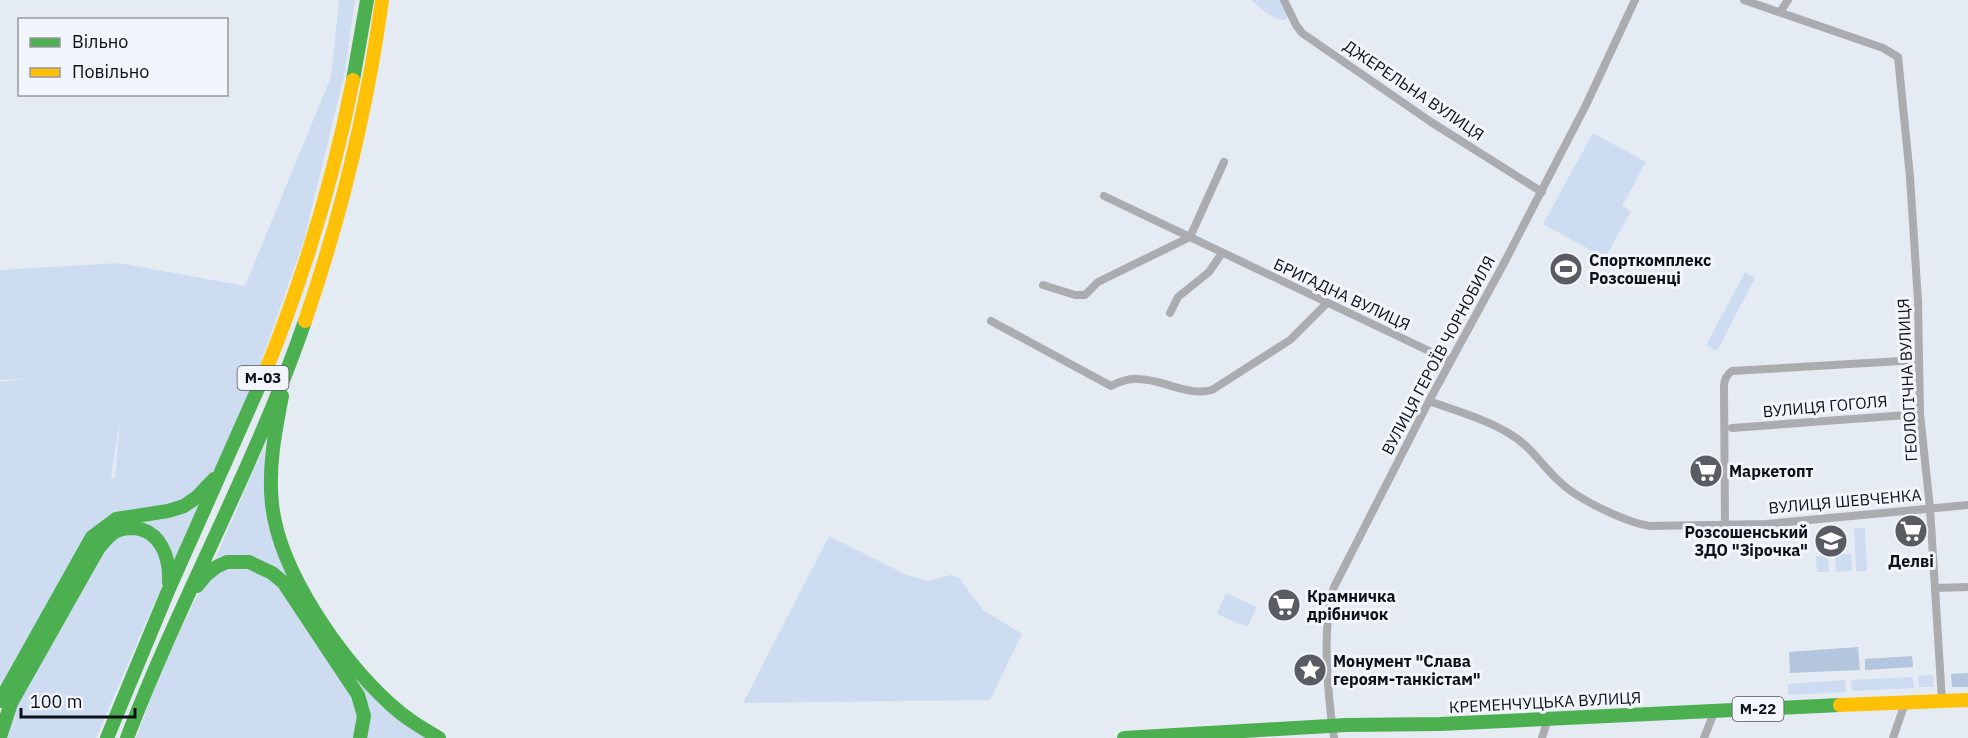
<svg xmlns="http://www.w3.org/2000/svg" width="1968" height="738" viewBox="0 0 1968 738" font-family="'IBM Plex Sans',sans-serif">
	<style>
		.green { fill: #cddcf1; fill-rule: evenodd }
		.forest { fill: #b4c6de }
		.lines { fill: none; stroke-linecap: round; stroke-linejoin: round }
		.street { stroke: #aaacaf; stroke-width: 8 }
		.fast { stroke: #4caf50; stroke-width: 14 }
		.slow { stroke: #ffc107; stroke-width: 14 }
		.labels { text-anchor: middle; stroke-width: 6; stroke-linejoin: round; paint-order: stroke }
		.shield { fill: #f2f6fc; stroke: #52565b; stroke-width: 1.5 }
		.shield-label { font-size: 15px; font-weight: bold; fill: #0e1116 }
		.street-label { font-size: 16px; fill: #0e1116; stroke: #f2f6fc }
		.poi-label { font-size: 16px; font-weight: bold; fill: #0e1116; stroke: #f2f6fc; text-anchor: start }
	</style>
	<rect width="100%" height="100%" fill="#e5ebf2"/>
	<!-- green -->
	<path class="green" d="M339,0H355L345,72L304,240L256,376L216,468L190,495L163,508L117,514L0,692V382L30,378L0,380V270L119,263L245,286L331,77ZM120,421L115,479H114L111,477Z
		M1251,0H1281L1288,16L1286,20C1273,21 1261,8 1251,0Z
		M1593,133L1646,162L1622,206L1631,211L1605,258L1543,224Z
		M1745,272L1755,278L1717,351L1706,345Z
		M265,444L264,472L291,581L277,569L214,562Z
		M204,497L175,559L136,522Z
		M1854,528H1865L1867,571H1856Z
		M137,534L157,544L165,578L96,738H8L11,714L99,553L114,538Z
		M829,536L907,575L928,581L951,575L959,578L983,610L1022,634L990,700L743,703Z
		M1835,554H1851L1852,571L1836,572Z
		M1828,555L1829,572H1817L1816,556Z
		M229,567L263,572L289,596L359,710L355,738H136L163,666L199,592L209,578Z
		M1226,593L1257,607L1247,627L1217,614Z
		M1933,675L1934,687H1919L1918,676Z
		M1913,677L1914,688L1852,691L1851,680Z
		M1845,680L1846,692L1788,695V684Z
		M360,682L429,738H366L358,684Z"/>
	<!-- forest -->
	<path class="forest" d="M1858,647L1860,670L1790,673L1789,652Z
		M1912,656L1913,667L1865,670V659Z
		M1968,673V687H1952L1951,674Z"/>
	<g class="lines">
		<!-- street -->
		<path class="street" d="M1284,0L1296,25L1302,33L1431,122L1542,192
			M1744,0L1883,48L1898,57L1910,177L1918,301L1920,414L1930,508L1942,701
			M1780,12L1788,0
			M1104,196L1450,361
			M1043,285L1075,295H1085L1098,282L1190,237L1224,162
			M1170,313L1178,297L1209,272L1222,253
			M991,321L1111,386C1119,382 1129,378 1138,379C1163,379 1188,397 1212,390L1290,340L1327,303
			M1429,401C1456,411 1486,419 1510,434C1531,446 1542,466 1560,482C1577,499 1627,523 1650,526L1766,524L1968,505
			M1732,428L1920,414
			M1725,525L1724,387C1724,380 1726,375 1732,371L1918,360
			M1935,588L1968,587
			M1334,738C1328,697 1321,626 1334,587L1429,401L1503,265L1586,105L1635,0
			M1542,738L1548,719
			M1704,738L1715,710
			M1893,738L1905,703"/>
		<!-- fast -->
		<path class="fast" d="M353,80L367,0
			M282,396C275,432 268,467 272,504C279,572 341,659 390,704C405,718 422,728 439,738
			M197,586L206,575L216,567L227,562H249L272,573L283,582L358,695L364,716L360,738
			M0,701L92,537L116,519L168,511L184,506L197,497L214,479
			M0,737L11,703L98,549C103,543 108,536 115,532C120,529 128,528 133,528C161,530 170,558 169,582
			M107,738L168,591L264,375
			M127,738C181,597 256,464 305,321
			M1124,738L1346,725L1440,724L1840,705"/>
		<!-- slow -->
		<path class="slow" d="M305,321C341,216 367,110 382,0
			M264,375C303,279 333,182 353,80
			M1840,705L1968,700"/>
	</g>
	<!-- icons -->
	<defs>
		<symbol id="stadium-disc" viewBox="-11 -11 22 22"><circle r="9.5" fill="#595d63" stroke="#f2f6fc"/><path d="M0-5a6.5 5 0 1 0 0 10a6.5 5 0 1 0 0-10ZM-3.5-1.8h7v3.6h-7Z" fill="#fff"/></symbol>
		<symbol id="supermarket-disc" viewBox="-11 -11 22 22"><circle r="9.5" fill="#595d63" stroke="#f2f6fc"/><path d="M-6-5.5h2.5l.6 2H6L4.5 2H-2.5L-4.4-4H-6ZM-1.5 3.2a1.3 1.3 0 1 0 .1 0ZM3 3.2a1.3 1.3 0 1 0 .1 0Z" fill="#fff"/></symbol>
		<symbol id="school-disc" viewBox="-11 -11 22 22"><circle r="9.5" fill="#595d63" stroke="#f2f6fc"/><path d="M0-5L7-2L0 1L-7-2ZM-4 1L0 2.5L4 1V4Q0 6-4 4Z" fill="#fff"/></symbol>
		<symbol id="sight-disc" viewBox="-11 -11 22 22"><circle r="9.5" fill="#595d63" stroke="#f2f6fc"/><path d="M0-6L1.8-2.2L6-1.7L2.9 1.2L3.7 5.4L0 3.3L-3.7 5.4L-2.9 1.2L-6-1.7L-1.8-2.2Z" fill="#fff"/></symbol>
	</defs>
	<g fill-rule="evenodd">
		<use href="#stadium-disc" x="1547" y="250" width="38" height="38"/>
		<use href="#supermarket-disc" x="1687" y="452" width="38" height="38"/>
		<use href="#supermarket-disc" x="1892" y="512" width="38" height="38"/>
		<use href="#school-disc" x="1812" y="522" width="38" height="38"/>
		<use href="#supermarket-disc" x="1265" y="586" width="38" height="38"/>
		<use href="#sight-disc" x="1291" y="651" width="38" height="38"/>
	</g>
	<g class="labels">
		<!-- shield labels -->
		<g class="shield">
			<rect x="237.5" y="366" width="51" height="24" rx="4.5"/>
			<rect x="1732.5" y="697" width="51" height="24" rx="4.5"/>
		</g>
		<g class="shield-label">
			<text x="263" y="383">М-03</text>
			<text x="1758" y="714">М-22</text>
		</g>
		<!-- street labels -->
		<g class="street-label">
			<text transform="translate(1414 90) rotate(34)" y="6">ДЖЕРЕЛЬНА ВУЛИЦЯ</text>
			<text transform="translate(1342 294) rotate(25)" y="6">БРИГАДНА ВУЛИЦЯ</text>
			<text transform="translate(1438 355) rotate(-62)" y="6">ВУЛИЦЯ ГЕРОЇВ ЧОРНОБИЛЯ</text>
			<text transform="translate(1907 380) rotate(-93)" y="6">ГЕОЛОГІЧНА ВУЛИЦЯ</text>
			<text transform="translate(1825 406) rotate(-5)" y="6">ВУЛИЦЯ ГОГОЛЯ</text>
			<text transform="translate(1845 501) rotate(-5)" y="6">ВУЛИЦЯ ШЕВЧЕНКА</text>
			<text transform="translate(1545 702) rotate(-3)" y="6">КРЕМЕНЧУЦЬКА ВУЛИЦЯ</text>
		</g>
		<!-- poi labels -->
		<g class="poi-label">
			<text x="1589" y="266">Спорткомплекс<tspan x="1589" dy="18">Розсошенці</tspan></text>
			<text x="1729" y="477">Маркетопт</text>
			<text x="1808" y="538" text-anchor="end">Розсошенський<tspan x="1808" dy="18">ЗДО "Зірочка"</tspan></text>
			<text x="1911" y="567" text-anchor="middle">Делві</text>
			<text x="1307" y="602">Крамничка<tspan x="1307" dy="18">дрібничок</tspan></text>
			<text x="1333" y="667">Монумент "Слава<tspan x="1333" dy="18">героям-танкістам"</tspan></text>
		</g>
	</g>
	<!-- legend -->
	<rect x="18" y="18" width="210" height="78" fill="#f2f6fc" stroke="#979aa0" stroke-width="1.5"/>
	<rect x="30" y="38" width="30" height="9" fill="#4caf50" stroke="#979aa0" stroke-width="1.5"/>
	<text x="72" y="48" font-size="18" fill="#0e1116">Вільно</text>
	<rect x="30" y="68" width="30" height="9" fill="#ffc107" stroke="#979aa0" stroke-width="1.5"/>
	<text x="72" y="78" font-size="18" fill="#0e1116">Повільно</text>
	<!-- scale -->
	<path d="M21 708v9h114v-9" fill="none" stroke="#0e1116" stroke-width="3"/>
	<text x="30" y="708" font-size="18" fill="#0e1116" stroke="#f2f6fc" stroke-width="4.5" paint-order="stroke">100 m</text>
</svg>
